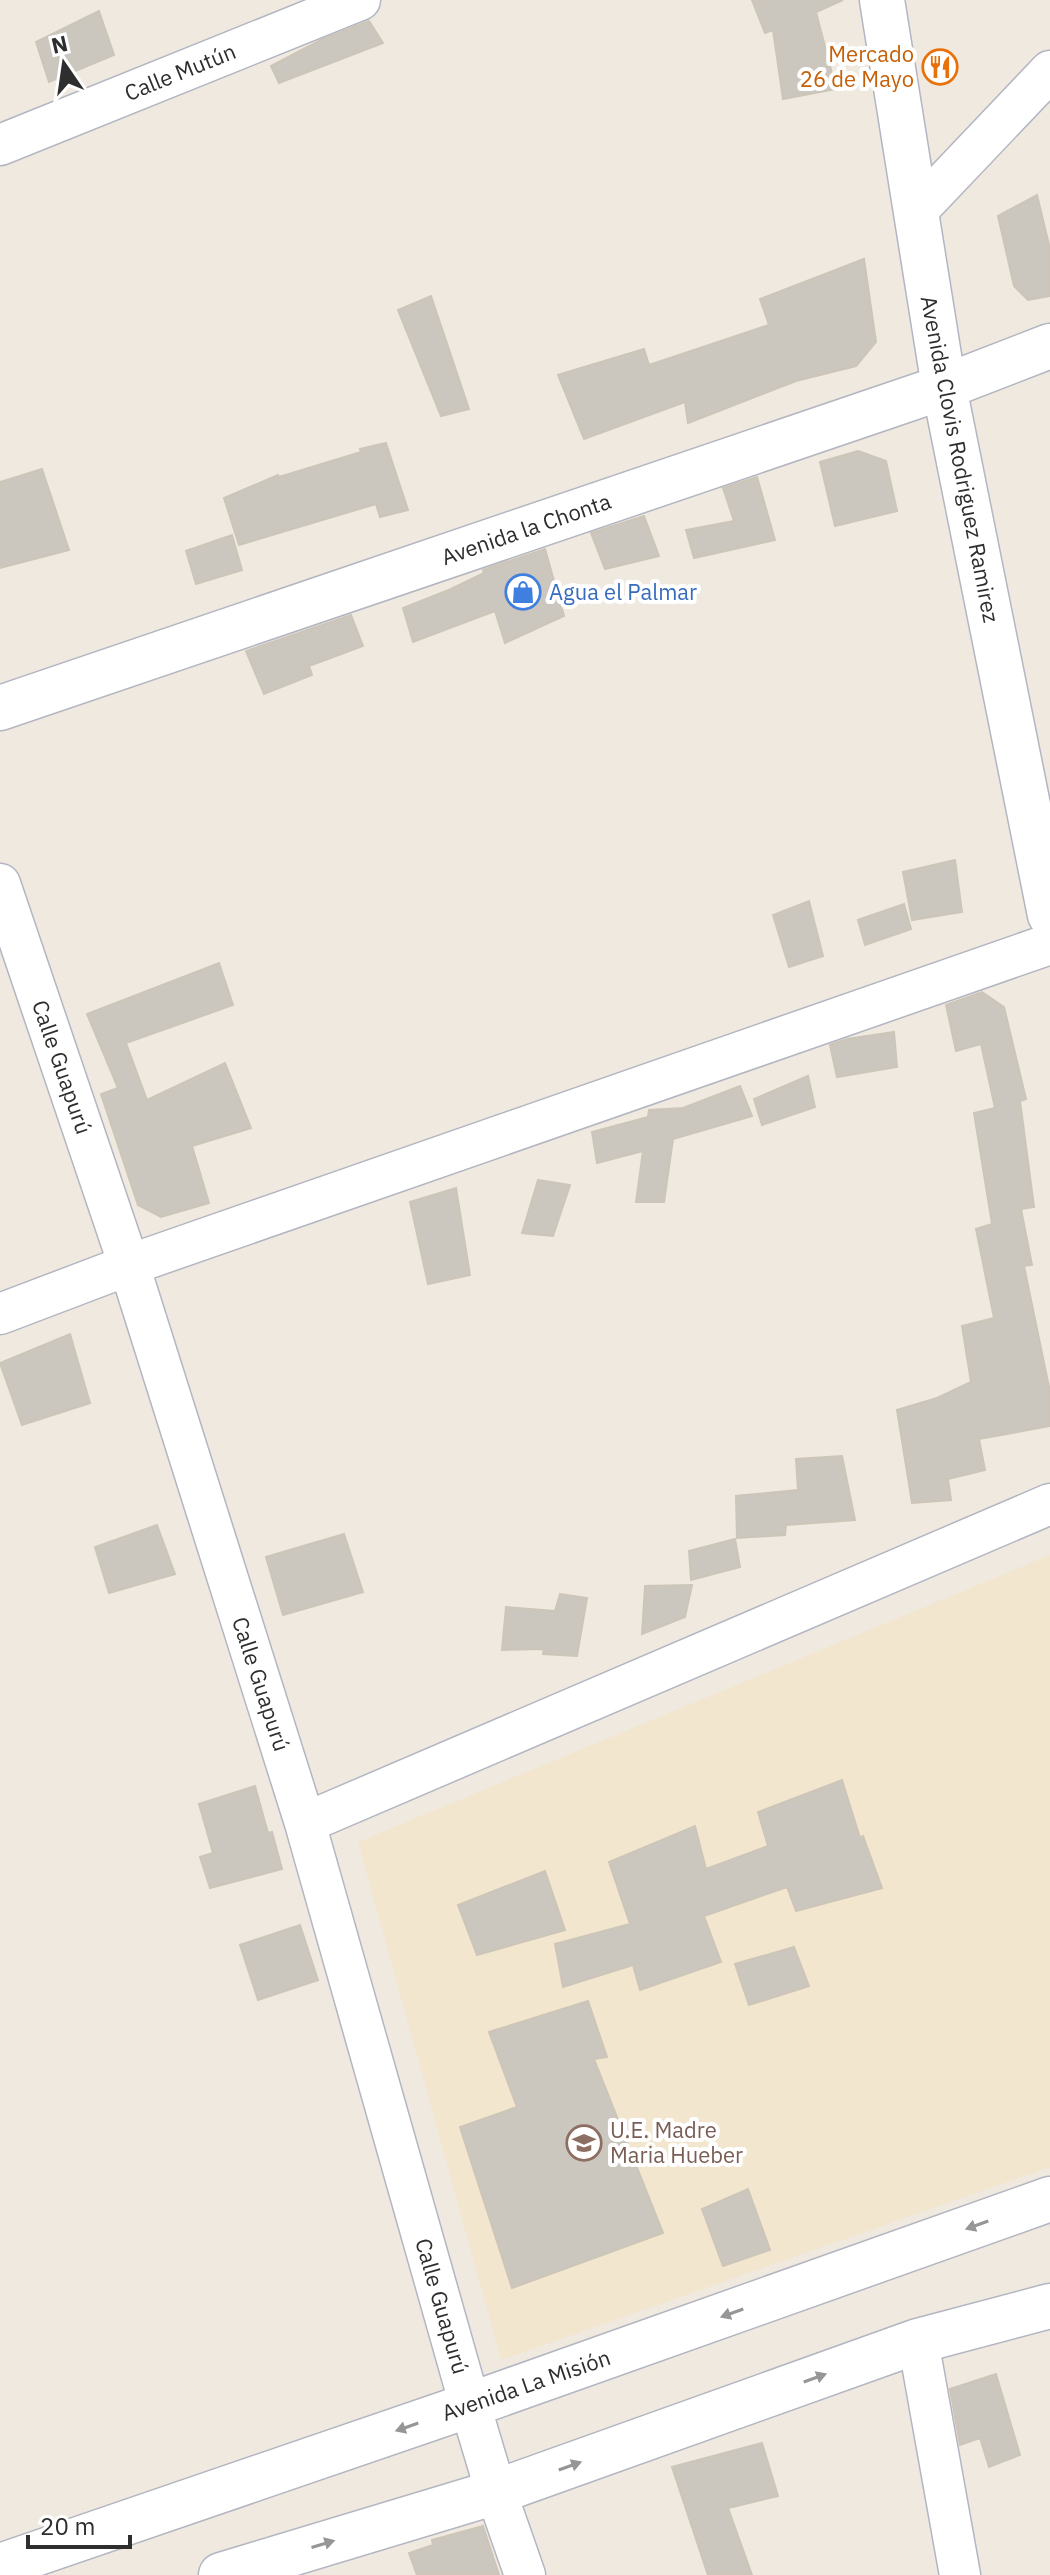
<svg xmlns="http://www.w3.org/2000/svg" width="1050" height="2575" viewBox="0 0 1050 2575" font-family="'IBM Plex Sans',sans-serif">
	<style>
		.education { fill: #f2e6ce }
		.building { fill: #cbc7be; stroke: #ccc5b8; stroke-width: 2 }
		.lines { fill: none; stroke-linecap: round; stroke-linejoin: round }
		.street-casing { stroke: #b3b6c2; stroke-width: 43 }
		.secondary-casing { stroke: #b3b6c2; stroke-width: 47 }
		.street { stroke: #fff; stroke-width: 40 }
		.secondary { stroke: #fff; stroke-width: 44 }
		.oneway { fill: #969696 }
		.labels { text-anchor: middle; stroke-width: 8; stroke-linejoin: round; paint-order: stroke }
		.food-label { font-size: 22px; fill: #c56008; stroke: #fff; text-anchor: end }
		.street-label { font-size: 22px; fill: #2e2e2e; stroke: #fff }
		.shop-label { font-size: 22px; fill: #366cbe; stroke: #fff; text-anchor: start }
		.education-label { font-size: 22px; fill: #785e54; stroke: #fff; text-anchor: start }
	</style>
	<rect width="100%" height="100%" fill="#f0e9df"/>
	<!-- education -->
	<path class="education" d="M1050,1555V2167L501,2360L358,1842Z"/>
	<!-- building -->
	<path class="building" d="M752,0H843L816,12L836,89L783,99L773,30L765,33Z
		M99,11L114,55L49,82L36,42Z
		M369,21L383,43L279,83L271,66L321,40Z
		M1037,195L1050,249V296L1028,300L1014,286L998,216Z
		M864,259L876,342L856,366L796,381L688,423L685,402L584,439L558,375L644,349L649,365L769,325L760,299Z
		M431,296L469,409L441,416L398,310Z
		M386,443L408,510L380,517L376,504L239,545L224,498L278,475L279,477L361,452L360,449Z
		M858,451L886,461L897,511L835,526L820,462Z
		M42,469L69,550L0,568V482Z
		M757,477L775,540L694,558L686,530L734,521L723,488Z
		M644,516L659,556L605,569L591,533Z
		M232,535L242,570L196,584L186,551Z
		M545,549L564,616L505,643L495,611L413,642L403,608L451,589L484,573L483,570Z
		M351,615L363,646L309,666L312,675L264,694L246,651Z
		M955,860L962,912L912,920L903,872Z
		M809,901L823,956L789,967L773,915Z
		M904,904L911,929L865,945L858,920Z
		M219,963L233,1005L126,1043L147,1100L225,1063L251,1128L192,1146L209,1203L161,1217L138,1205L101,1094L118,1088L87,1014Z
		M982,992L1004,1007L1026,1099L1020,1101L1034,1207L1021,1209L1032,1265L1024,1266L1050,1392V1426L979,1439L985,1470L948,1479L951,1500L912,1503L897,1410L937,1398L971,1382L962,1326L994,1318L976,1229L992,1224L974,1113L995,1108L981,1044L956,1051L946,1005Z
		M894,1032L897,1067L837,1077L830,1045L847,1039Z
		M808,1076L815,1107L762,1125L754,1099Z
		M740,1086L752,1116L673,1139L664,1202H636L643,1151L597,1163L592,1132L648,1117L649,1110L683,1108Z
		M538,1180L570,1185L553,1236L522,1233Z
		M456,1188L470,1275L428,1284L410,1202Z
		M70,1334L90,1403L22,1425L0,1363Z
		M842,1456L855,1520L786,1525L785,1535L737,1538L736,1496L798,1490L796,1459Z
		M157,1525L175,1574L109,1593L95,1547Z
		M344,1534L363,1592L283,1615L266,1557Z
		M735,1539L740,1567L691,1580L689,1551Z
		M692,1585L685,1617L642,1634L645,1586Z
		M560,1594L587,1598L577,1656L543,1654L544,1649L502,1650L506,1607L555,1611Z
		M842,1780L860,1838L863,1836L882,1888L796,1911L787,1887L704,1916L721,1962L640,1990L633,1965L563,1987L555,1944L630,1924L609,1862L695,1826L706,1869L768,1846L758,1812Z
		M255,1786L268,1833L272,1832L282,1869L210,1888L200,1857L213,1853L199,1804Z
		M545,1871L565,1930L477,1955L458,1905Z
		M300,1925L318,1980L258,2000L240,1945Z
		M794,1947L809,1986L749,2005L735,1964Z
		M588,2001L607,2057L594,2059L663,2233L512,2288L460,2127L517,2107L489,2032Z
		M748,2189L770,2250L723,2266L702,2209Z
		M996,2374L1020,2455L989,2467L980,2438L960,2445L950,2389Z
		M762,2443L778,2496L728,2508L752,2575H708L672,2467Z
		M483,2526L499,2575H417L409,2553L433,2545L432,2540Z"/>
	<g class="lines">
		<defs>
			<path id="street" d="M0,145L360,0
				M915,213L1050,71
				M0,884L129,1265L305,1823L470,2405L496,2492L525,2575
				M0,1314L129,1265L1050,944
				M305,1823L1050,1504
				M918,2341L960,2575"/>
			<path id="secondary" d="M882,0L944,387L1050,915
				M0,708L944,387L1050,346
				M0,2566L470,2405L1050,2199
				M221,2575L496,2492L918,2341L1050,2306"/>
		</defs>
		<!-- street casing -->
		<use href="#street" class="street-casing"/>
		<!-- secondary casing -->
		<use href="#secondary" class="secondary-casing"/>
		<!-- street -->
		<use href="#street" class="street"/>
		<!-- secondary -->
		<use href="#secondary" class="secondary"/>
	</g>
	<!-- one-way arrows -->
	<defs><path id="oneway-solid" d="M-6-.8H1V-3.2L6.5 0L1 3.2V.8H-6Z" transform="scale(2)"/></defs>
	<g class="oneway">
		<use href="#oneway-solid" transform="translate(977 2225) rotate(160)"/>
		<use href="#oneway-solid" transform="translate(732 2313) rotate(160)"/>
		<use href="#oneway-solid" transform="translate(815 2378) rotate(-20)"/>
		<use href="#oneway-solid" transform="translate(407 2427) rotate(161)"/>
		<use href="#oneway-solid" transform="translate(570 2466) rotate(-20)"/>
		<use href="#oneway-solid" transform="translate(323 2544) rotate(-17)"/>
	</g>
	<!-- icons -->
	<defs>
		<symbol id="restaurant-ring" viewBox="-11 -11 22 22"><circle r="9.5" fill="#fff" stroke="#e8710a" stroke-width="1.5"/><path d="M-5-6h1v4h1v-4h1v4h1v-4h1v5L-1.5 .5V6h-2V.5L-5-1ZM5-6V6H3V1.5H1.5Q1.5-4 5-6Z" fill="#e8710a"/></symbol>
		<symbol id="shop-ring" viewBox="-11 -11 22 22"><circle r="9.5" fill="#fff" stroke="#3f7fe0" stroke-width="1.5"/><path d="M-5-2.5h2.3a2.7 3.5 0 0 1 5.4 0H5L5.5 6h-11ZM-1.5-2.5h3a1.5 2.3 0 0 0-3 0Z" fill="#3f7fe0"/></symbol>
		<symbol id="school-ring" viewBox="-11 -11 22 22"><circle r="9.5" fill="#fff" stroke="#8d6e63" stroke-width="1.5"/><path d="M0-5L7-2L0 1L-7-2ZM-4 1L0 2.5L4 1V4Q0 6-4 4Z" fill="#8d6e63"/></symbol>
	</defs>
	<g fill-rule="evenodd">
		<use href="#restaurant-ring" x="920" y="47" width="40" height="40"/>
		<use href="#shop-ring" x="503" y="572" width="40" height="40"/>
		<use href="#school-ring" x="564" y="2123" width="40" height="40"/>
	</g>
	<g class="labels">
		<!-- food labels -->
		<g class="food-label">
			<text x="914" y="62">Mercado<tspan x="914" dy="25">26 de Mayo</tspan></text>
		</g>
		<!-- street labels -->
		<g class="street-label">
			<text transform="translate(180 72) rotate(-22)" y="8">Calle Mutún</text>
			<text transform="translate(960 459) rotate(79)" y="8">Avenida Clovis Rodriguez Ramirez</text>
			<text transform="translate(526 529) rotate(-19)" y="8">Avenida la Chonta</text>
			<text transform="translate(62 1067) rotate(71)" y="8">Calle Guapurú</text>
			<text transform="translate(261 1684) rotate(72)" y="8">Calle Guapurú</text>
			<text transform="translate(442 2306) rotate(74)" y="8">Calle Guapurú</text>
			<text transform="translate(526 2385) rotate(-19)" y="8">Avenida La Misión</text>
		</g>
		<!-- shop labels -->
		<g class="shop-label">
			<text x="549" y="600">Agua el Palmar</text>
		</g>
		<!-- education labels -->
		<g class="education-label">
			<text x="610" y="2138">U.E. Madre<tspan x="610" dy="25">Maria Hueber</tspan></text>
		</g>
	</g>
	<!-- north arrow -->
	<g transform="translate(64 64) rotate(347)" stroke="#ffffff" stroke-width="6" paint-order="stroke">
	<path d="M0-6L14 30L0 20L-14 30Z" fill="#2e2e2e"/>
	<text y="-12" font-size="22" font-weight="bold" text-anchor="middle" fill="#2e2e2e">N</text>
	</g>
	<!-- scale -->
	<path d="M28 2535v12h102v-12" fill="none" stroke="#2e2e2e" stroke-width="4"/>
	<text x="40" y="2535" font-size="24" fill="#2e2e2e" stroke="#ffffff" stroke-width="6" paint-order="stroke">20 m</text>
</svg>
